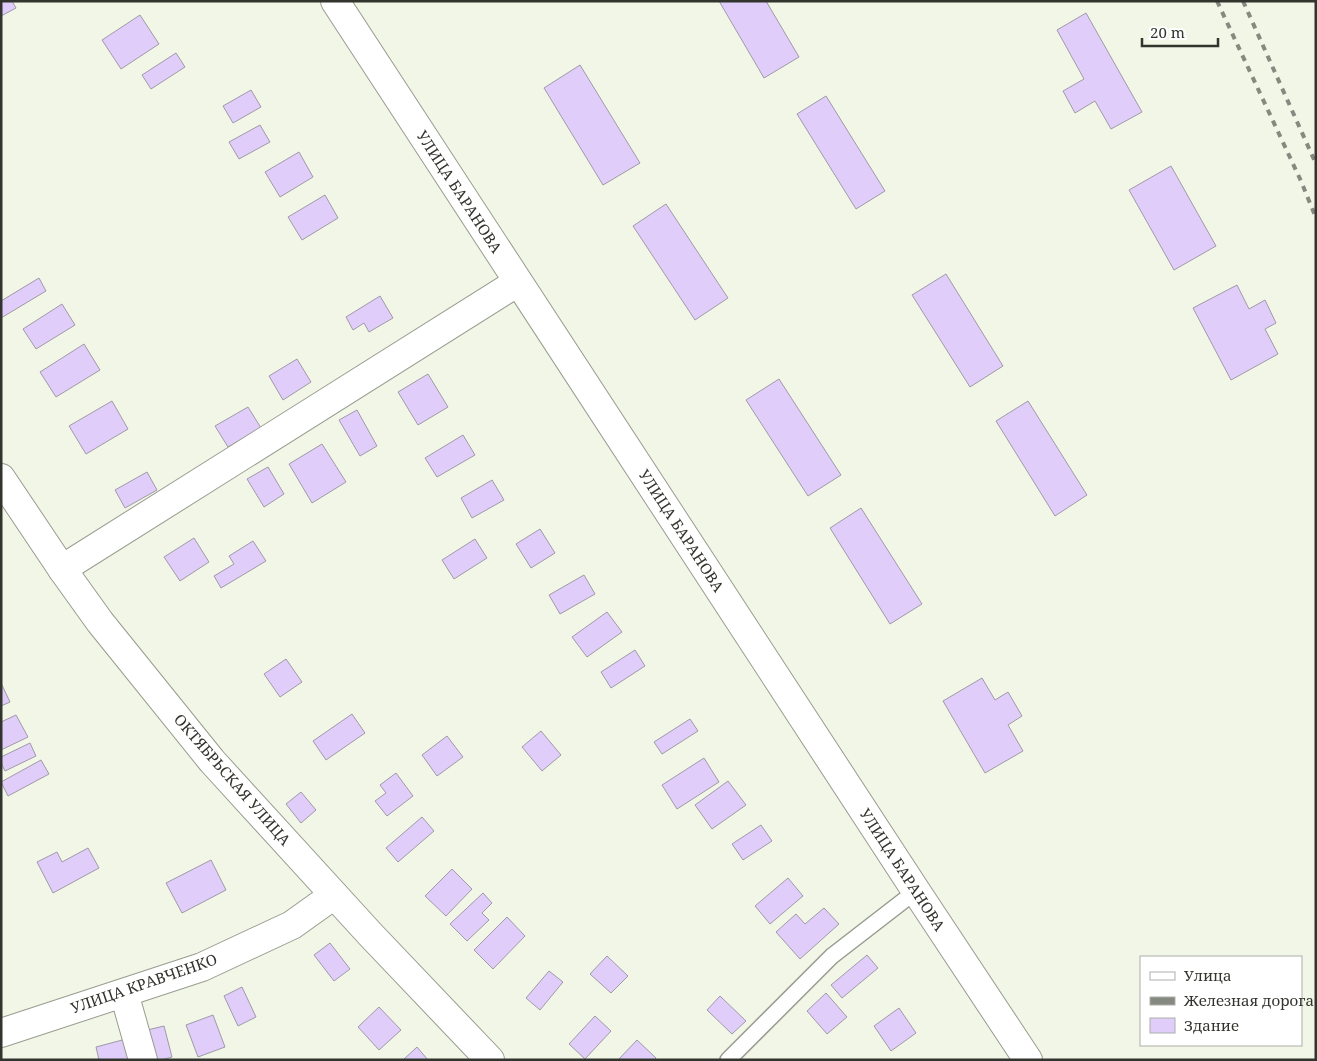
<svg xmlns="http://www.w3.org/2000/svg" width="1317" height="1061" viewBox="0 0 1317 1061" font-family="'Noto Serif',serif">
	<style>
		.building { fill: #e0cdf9; stroke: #9f9aa7 }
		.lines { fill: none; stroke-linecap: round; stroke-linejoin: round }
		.service-casing { stroke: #989c8f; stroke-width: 18 }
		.minor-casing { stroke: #989c8f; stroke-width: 30 }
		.tertiary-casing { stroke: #989c8f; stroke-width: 30 }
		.service { stroke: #fff; stroke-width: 15 }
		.minor { stroke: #fff; stroke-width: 28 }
		.tertiary { stroke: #fff; stroke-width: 28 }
		.rail { stroke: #85897f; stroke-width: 4; stroke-dasharray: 6 6; stroke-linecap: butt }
		.labels { text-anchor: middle; stroke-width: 5; stroke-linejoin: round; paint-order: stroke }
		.street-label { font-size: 15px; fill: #32342e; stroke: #fff }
	</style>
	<rect width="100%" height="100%" fill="#f1f6e7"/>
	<!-- building -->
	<path class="building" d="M1,1H12L16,8L1,16Z
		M719,1H766L799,57L764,78Z
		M1086,13L1142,112L1111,129L1095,101L1075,113L1063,91L1084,79L1057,30Z
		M140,15L159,44L121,69L102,40Z
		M176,53L185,67L151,89L142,75Z
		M580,65L640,163L603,185L544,88Z
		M251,90L261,107L233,123L223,106Z
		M826,96L885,191L856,209L797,114Z
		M260,125L270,142L239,159L229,142Z
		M299,152L313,177L280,197L265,172Z
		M1171,166L1216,246L1174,270L1129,190Z
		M325,195L338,218L302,240L288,217Z
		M666,204L728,298L695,320L633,226Z
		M946,274L1003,366L970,387L912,295Z
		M39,278L46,291L1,318V301Z
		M1237,285L1249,309L1265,300L1276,323L1265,329L1278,354L1231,380L1193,308Z
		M380,296L393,318L369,332L364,323L353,330L346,317Z
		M62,304L75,325L36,349L23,329Z
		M84,344L100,370L56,397L40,372Z
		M297,359L311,382L283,400L269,376Z
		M428,374L448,407L418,425L398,392Z
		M779,379L841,475L808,496L746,400Z
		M112,401L128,429L86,454L69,426Z
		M1028,401L1087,495L1055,516L996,421Z
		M248,407L261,428L228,447L215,426Z
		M357,410L377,446L360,456L339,420Z
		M463,435L475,455L437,477L425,458Z
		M322,444L346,482L312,503L289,464Z
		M268,467L284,494L264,507L247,479Z
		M147,472L157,490L125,508L115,490Z
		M492,480L504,500L472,518L461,498Z
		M861,508L922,604L890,624L830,528Z
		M540,529L555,553L531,568L516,544Z
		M194,538L209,562L180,581L164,557Z
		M475,539L487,558L454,579L442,560Z
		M253,541L266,561L221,588L214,576L234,564L229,556Z
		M584,575L595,594L560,614L549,595Z
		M607,612L622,632L587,657L572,637Z
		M635,650L645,666L611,688L601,672Z
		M286,659L302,682L280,697L264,674Z
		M982,678L995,700L1008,692L1022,716L1008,725L1023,751L985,773L943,701Z
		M1,683L10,702L1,706Z
		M352,714L365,733L326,760L313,741Z
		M16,715L28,737L1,750V722Z
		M690,719L698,731L662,754L654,742Z
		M541,731L561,755L542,771L522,747Z
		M447,736L463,757L437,776L422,755Z
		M30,743L36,756L5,771L1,763V757Z
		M704,758L719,782L677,809L662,785Z
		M41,760L49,774L8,796L1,782Z
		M396,773L413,796L387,816L375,801L386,793L380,785Z
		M728,781L746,805L712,829L695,805Z
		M301,792L316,810L301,823L286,804Z
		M422,817L434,831L398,862L386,848Z
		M761,825L772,841L743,860L732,844Z
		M88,848L99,868L53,893L37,862L57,852L62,862Z
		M211,860L226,890L182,913L166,883Z
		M452,869L472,889L446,916L425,896Z
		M788,878L803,896L770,924L755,906Z
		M483,893L492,903L482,913L489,920L467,941L450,924Z
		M824,908L839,924L800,959L776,932L796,914L805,924Z
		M507,917L525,936L493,969L474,950Z
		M330,943L350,969L334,981L314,955Z
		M867,955L878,968L842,998L831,985Z
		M607,956L628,976L611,993L590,974Z
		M549,971L563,982L540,1010L526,998Z
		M242,987L256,1017L238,1026L224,996Z
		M826,993L847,1017L827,1034L807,1011Z
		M720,996L746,1021L732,1034L707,1010Z
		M379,1007L401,1030L379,1050L358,1027Z
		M899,1008L916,1033L891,1051L874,1026Z
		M213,1015L225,1047L198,1057L186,1025Z
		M595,1016L611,1031L585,1059L569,1044Z
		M164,1026L172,1057L161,1060H151L143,1031Z
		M126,1039L132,1060H99L96,1047Z
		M637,1040L656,1058L655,1060H618Z
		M417,1047L428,1060H403Z"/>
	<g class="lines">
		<defs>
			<path id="service" d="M728,1060L832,956L916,891"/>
			<path id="minor" d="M335,1L916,891L1028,1060
				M62,569L518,282
				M124,993L143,1060
				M1,1033L202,967L292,925L334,895"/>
			<path id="tertiary" d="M1,478L62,569L100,622L212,761L370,934L490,1060"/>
		</defs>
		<!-- service casing -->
		<use href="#service" class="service-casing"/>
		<!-- minor casing -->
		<use href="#minor" class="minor-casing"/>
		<!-- tertiary casing -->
		<use href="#tertiary" class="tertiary-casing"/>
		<!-- service -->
		<use href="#service" class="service"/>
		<!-- minor -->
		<use href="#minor" class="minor"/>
		<!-- tertiary -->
		<use href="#tertiary" class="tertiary"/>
		<!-- rail -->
		<path class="rail" d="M1217,1L1301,181L1316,218
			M1243,1L1316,164"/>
	</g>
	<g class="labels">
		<!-- street labels -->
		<g class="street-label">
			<text transform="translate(459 192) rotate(57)" y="5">УЛИЦА БАРАНОВА</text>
			<text transform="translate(681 531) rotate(57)" y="5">УЛИЦА БАРАНОВА</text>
			<text transform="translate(232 780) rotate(49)" y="5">ОКТЯБРЬСКАЯ УЛИЦА</text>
			<text transform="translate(902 870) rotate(57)" y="5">УЛИЦА БАРАНОВА</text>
			<text transform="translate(144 984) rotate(-19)" y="5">УЛИЦА КРАВЧЕНКО</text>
		</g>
	</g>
	<!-- border -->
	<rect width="1317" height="1061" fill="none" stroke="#32342e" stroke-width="5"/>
	<!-- legend -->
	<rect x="1140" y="956" width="162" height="90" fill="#ffffff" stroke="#adaeab"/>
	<rect x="1150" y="972" width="25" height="8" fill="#ffffff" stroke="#adaeab"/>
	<text x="1184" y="981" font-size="15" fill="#32342e">Улица</text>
	<rect x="1150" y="997" width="25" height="8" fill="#85897f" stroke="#adaeab"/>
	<text x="1184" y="1006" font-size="15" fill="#32342e">Железная дорога</text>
	<rect x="1150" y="1018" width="25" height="15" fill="#e0cdf9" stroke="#adaeab"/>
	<text x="1184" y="1031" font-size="15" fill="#32342e">Здание</text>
	<!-- scale -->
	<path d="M1142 38v8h76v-8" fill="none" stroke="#32342e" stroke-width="2.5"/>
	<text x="1150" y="38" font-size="15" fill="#32342e" stroke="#ffffff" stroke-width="4" paint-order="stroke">20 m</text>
</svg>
